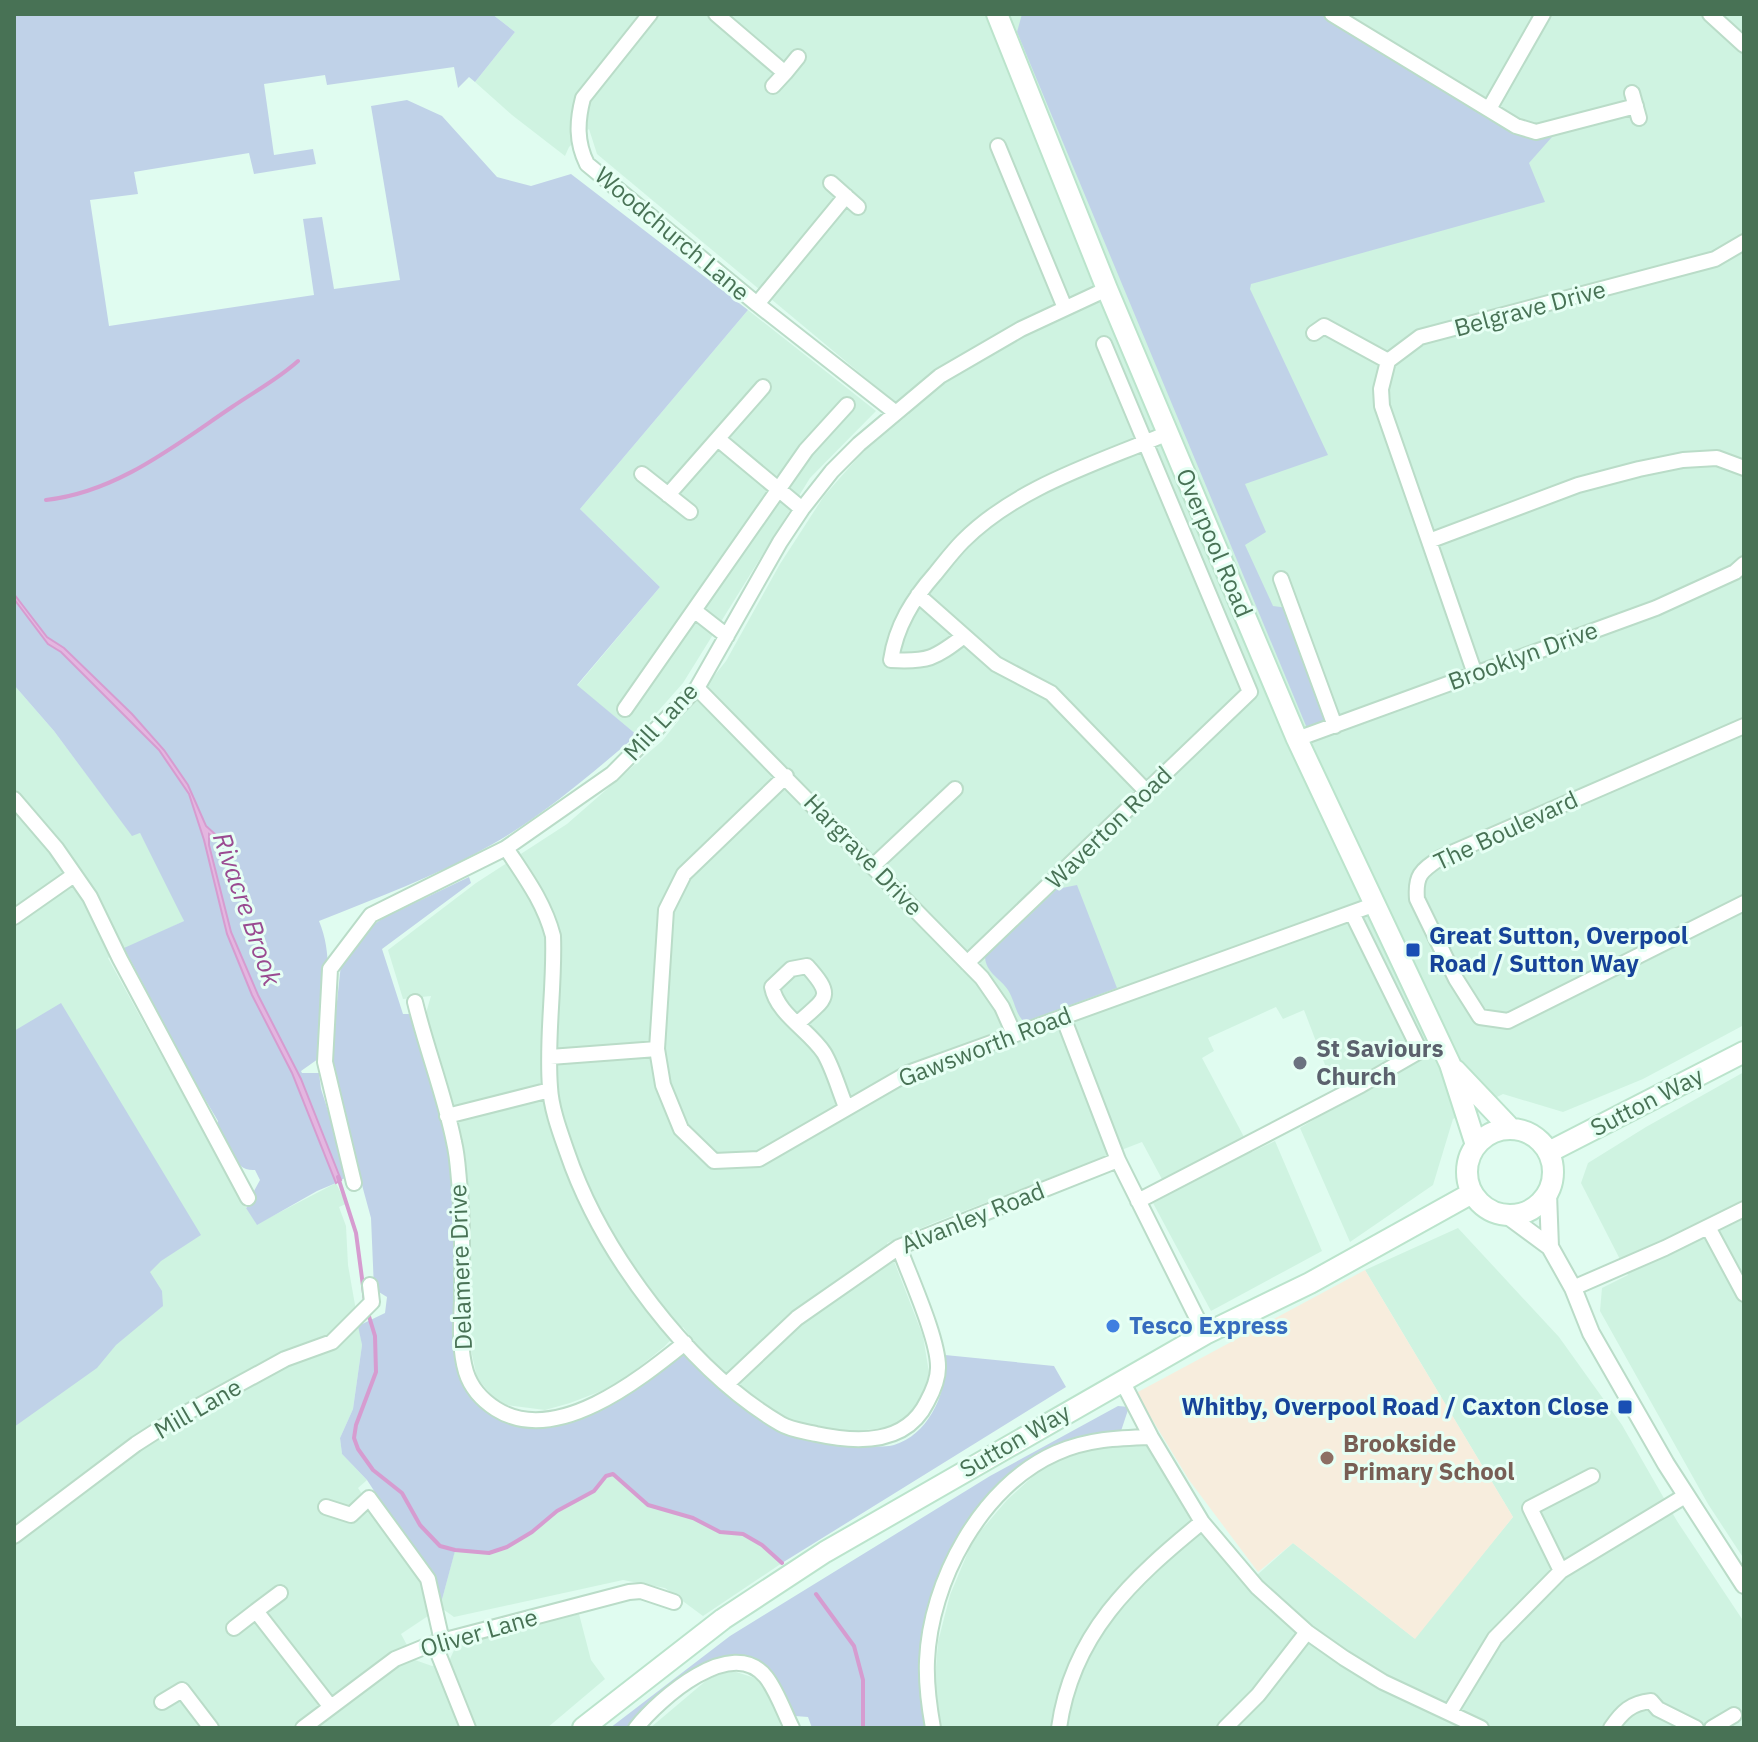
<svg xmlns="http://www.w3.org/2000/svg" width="1758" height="1742" viewBox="0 0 1758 1742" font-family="'IBM Plex Sans',sans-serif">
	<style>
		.residential { fill: #cff3e1 }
		.education { fill: #f7eddd }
		.green { fill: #c0d2e8 }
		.water { fill: #e4b6e0; stroke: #d69cd0; stroke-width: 2 }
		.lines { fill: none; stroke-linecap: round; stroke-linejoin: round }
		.stream { stroke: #d69cd0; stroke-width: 4 }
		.minor-casing { stroke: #badcc8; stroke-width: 18 }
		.tertiary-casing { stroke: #badcc8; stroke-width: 20 }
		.secondary-casing { stroke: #bbe4cc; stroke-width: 24 }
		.minor { stroke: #fff; stroke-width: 14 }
		.tertiary { stroke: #fff; stroke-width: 16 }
		.secondary { stroke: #fff; stroke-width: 20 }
		.transit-dot { fill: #1a4fb4; stroke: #e6fff4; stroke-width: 3 }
		.worship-dot { fill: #6b7280; stroke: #e6fff4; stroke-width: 3 }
		.shop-dot { fill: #3f7fe0; stroke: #e6fff4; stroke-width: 3 }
		.education-dot { fill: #8d6e63; stroke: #e6fff4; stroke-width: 3 }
		.labels { text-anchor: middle; stroke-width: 6; stroke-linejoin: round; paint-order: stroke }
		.street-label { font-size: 24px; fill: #487255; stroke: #e6fff4 }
		.transit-label { font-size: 24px; font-weight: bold; fill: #164399; stroke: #e6fff4; text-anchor: start }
		.worship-label { font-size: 24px; font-weight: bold; fill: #5b616d; stroke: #e6fff4; text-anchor: start }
		.shop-label { font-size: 24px; font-weight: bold; fill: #366cbe; stroke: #e6fff4; text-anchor: start }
		.education-label { font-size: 24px; font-weight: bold; fill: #785e54; stroke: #e6fff4; text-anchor: start }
		.water-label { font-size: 26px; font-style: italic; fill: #9a4b91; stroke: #e6fff4 }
	</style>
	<rect width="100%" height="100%" fill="#e0fcf0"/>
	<!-- residential -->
	<path class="residential" d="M492,14H1744V1025L1643,1079L1563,1112L1503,1094L1453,1119L1433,1185L1350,1242L1300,1128L1340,1104L1304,1010L1283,1019L1276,1007L1208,1038L1214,1051L1202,1058L1252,1152L1275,1141L1322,1251L1211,1311L1153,1203L1170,1194L1142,1142L933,1223L887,1243L923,1336L931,1385L901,1426L840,1433L782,1421L713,1368L683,1327L664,1347L617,1385L570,1403L545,1410L506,1405L494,1398L477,1378L470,1345V1218L465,1153L426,1013L431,996L403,999L388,950L476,883L567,824L662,741L726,661L780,564L824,496L861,454L909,414L597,154L589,129L569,147L565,156L512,115L475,82L515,32Z
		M748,310L876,411L810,478L683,683L637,735L577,686L660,587L580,509Z
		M14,685L54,731L132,835L140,833L172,891L184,921L108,958L239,1197L257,1224L336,1183L346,1204L339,1207L346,1226L348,1265L362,1345L353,1409L340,1438L342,1454L367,1480L358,1488L424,1584L428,1616L401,1634L415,1660L432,1666L449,1661L457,1644L579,1614L591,1660L605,1679L547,1728H14Z
		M1744,1072V1559L1708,1504L1600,1311L1602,1288L1628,1275L1581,1183L1588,1163L1646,1127Z
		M1458,1228L1559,1337L1622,1425L1677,1521L1744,1622V1728H941L935,1680L938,1642L950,1595L973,1540L1007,1500L1040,1470L1097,1441L1151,1437L1193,1526L1247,1584L1293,1543L1414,1638L1513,1517L1365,1270Z
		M613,1474L648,1505L693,1518L720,1532L743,1534L762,1545L782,1563L703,1616L665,1588L623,1580L454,1617L440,1607L455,1550L489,1553L518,1542L557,1511L594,1491L606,1476Z
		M730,1670L761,1680L787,1728H650L708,1679Z"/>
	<!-- education -->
	<path class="education" d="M1365,1270L1513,1517L1415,1639L1293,1543L1258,1572L1189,1480L1136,1393Z"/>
	<!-- green -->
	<path class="green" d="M14,14H492L515,32L475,82L469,77L458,88L454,67L327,85L325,75L264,84L274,155L313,149L316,164L254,174L249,153L134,172L138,194L90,200L109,326L314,295L303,219L322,217L334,289L400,280L371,106L407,100L442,116L497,177L531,186L571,174L748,310L580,509L660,587L577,685L637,735C591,774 544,815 491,845C437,876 376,898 319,921C337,964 323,1013 318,1059L301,1071L302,1073H319L321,1089L349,1176L341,1180L301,1079L258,995L231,932L209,845V834H215L206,826L188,785L164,750L132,714L64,648L47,637L14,594Z
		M1022,14H1322L1510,129L1534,138L1552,137L1529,163L1545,202L1251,284L1250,289L1328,455L1245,484L1266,532L1245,545L1273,606L1288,608L1333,725L1309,733L1017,32Z
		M14,599L48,644L61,652L159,750L189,794L204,840L227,934L252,995L292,1073L336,1183L317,1191L257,1225L246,1208L256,1198L254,1191L260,1180L255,1170C234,1172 225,1143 216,1127L218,1121L160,1024L161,1018L124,948L184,921L140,833L132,836L54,731L14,685Z
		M469,877L471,883L382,949L403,1014H411L415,1020L449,1145L456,1204L454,1337L480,1404L495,1417L511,1422L591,1412L638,1388L675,1355L683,1352C712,1378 742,1416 779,1429C796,1436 879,1451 894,1445C930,1434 949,1389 945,1355L1054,1366L1066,1387L782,1563L762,1545L743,1534L720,1532L693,1518L648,1505L613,1474L606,1476L594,1491L557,1511L518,1542L489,1553L455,1551L440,1607L434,1573L397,1526L367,1480L342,1454L340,1438L353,1409L362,1345L358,1326L385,1313L387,1297L374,1289L371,1218L330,1068L341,964L359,935L383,918Z
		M1077,885L1117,988L1024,1022C1015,1013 1015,1001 1008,990C1000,978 986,973 985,957L1057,889Z
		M61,1003L201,1235L161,1261L150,1272L162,1291L163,1306L116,1345L97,1368L14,1427V1031Z
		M1118,1406L1129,1407L1121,1431L1089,1435L1054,1447L1020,1468L938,1585L927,1728H812L808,1717L795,1716C785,1702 780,1685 769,1672C725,1621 663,1698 630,1728H610L730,1636L990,1476Z"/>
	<!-- water -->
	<path class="water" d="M14,594L47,637L64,648L132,714L164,750L188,785L206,826L215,834L214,837L209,834V845L231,932L258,995L301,1079L341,1180L336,1183L292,1073L252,995L227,934L204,840L189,794L159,750L61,652L48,644L14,599Z"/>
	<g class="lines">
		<!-- stream -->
		<path class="stream" d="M46,500C117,492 174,446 232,407C255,391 277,380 298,361
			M338,1177L356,1233L365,1301
			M368,1313L375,1336L376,1372L356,1425L354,1438L358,1449L373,1470L402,1493L420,1525L440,1546L455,1550L489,1553L507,1547L532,1532L557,1511L594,1491L606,1476L613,1474L648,1505L693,1518L720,1532L743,1534L762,1545L782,1563
			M816,1594L854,1646L863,1680V1728"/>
		<defs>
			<path id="minor" d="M650,14L583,98C577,121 576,142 587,164L757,304L896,413
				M716,14L785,73L798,57
				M1332,14L1516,126L1536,132L1636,106
				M1710,14L1744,45
				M773,86L785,73
				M1632,93L1639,118
				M1489,109L1543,14
				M998,146L1065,308
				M831,183L858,207
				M757,304L846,196
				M1314,333L1324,326L1388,361L1420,337L1715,259L1744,242
				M1388,361L1381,389L1382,406L1429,541
				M718,439L802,509
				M642,474L690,512
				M668,495L763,387
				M1281,579L1335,726
				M918,595L996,664L1051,693L1147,792
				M695,611L727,636
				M964,636C934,659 928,662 891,660C896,626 913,599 935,574C944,563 953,551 963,541C1018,486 1098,463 1168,433
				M1475,674L1429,541L1578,485L1639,469L1683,460L1717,458L1744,468
				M697,688L982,978L1002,1007L1014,1034
				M625,709L806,450L847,405
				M1744,726L1440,858C1421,871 1415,875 1417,899L1456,979L1480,1017L1508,1021L1744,903
				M1297,739L1656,608L1735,572L1744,564
				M786,776L684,874L666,910L657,1049L663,1085L681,1129L714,1161L759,1159L908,1073L1373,905
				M14,799L56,848L90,897L120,959L248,1198
				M506,848C525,877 544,902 553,936C555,986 546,1037 550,1087C551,1108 560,1132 567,1152C601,1252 689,1370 781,1424C791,1430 804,1431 816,1434C857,1443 906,1445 927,1402C933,1391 938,1380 938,1368C939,1340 909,1275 899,1247
				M873,866L955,789
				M14,917L74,875
				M967,963L1250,692L1104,344
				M415,1002C426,1048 445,1096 454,1142C458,1158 458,1174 460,1190C463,1226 462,1263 462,1299C461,1324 459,1348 466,1372C471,1388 482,1400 496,1409C556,1447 640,1379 685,1343
				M1063,1017L1118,1160L1205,1334
				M797,1024C825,998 836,998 807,966L791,969L772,987C777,1014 809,1030 824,1053C833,1068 839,1090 846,1107
				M550,1057L657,1049
				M447,1116L550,1090
				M354,1183L325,1062L330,969L371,915L506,848L612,774L697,688L780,542L802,509L832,471L859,444L940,376L1021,329L1107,289
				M1138,1201L1361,1085L1420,1051L1352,913
				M1708,1227L1744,1294
				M1573,1288L1665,1248L1744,1209
				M1122,1381L1151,1437L1202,1522L1257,1587L1307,1632L1344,1658L1383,1682L1481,1728
				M727,1384L797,1318L899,1247L1118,1160
				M326,1507L351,1515L369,1498L428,1579L442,1641
				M14,1536L136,1444L175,1419L285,1359L332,1342L372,1302L370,1285
				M1561,1571L1530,1508L1592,1476
				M256,1611L280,1593
				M234,1628L256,1611L330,1706
				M434,1643L468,1728
				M162,1702L182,1690L211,1728
				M1450,1712L1495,1638L1561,1571L1685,1496
				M303,1728L395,1659L434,1643L629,1592L641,1591L674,1602
				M636,1728C659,1699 732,1634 766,1677C777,1691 784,1712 792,1728
				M933,1728C929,1706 926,1684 927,1661C930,1582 981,1486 1056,1453C1087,1439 1118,1438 1151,1437
				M1059,1728C1072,1634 1132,1579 1202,1522
				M1225,1728L1258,1695L1307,1632
				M1611,1728C1622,1712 1631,1703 1651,1701L1658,1709L1696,1728
				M1712,1728L1734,1715"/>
			<path id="tertiary" d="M1548,1194L1550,1247
				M1508,1216L1550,1247L1573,1288L1591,1333L1666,1464L1744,1585"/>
			<path id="secondary" d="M997,14L1107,289L1297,739L1450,1064L1476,1145
				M1455,1070L1511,1129
				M1467 1172a43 43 0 1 1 86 0a43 43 0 1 1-86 0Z
				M1549,1152L1744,1052
				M583,1728L723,1619L825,1552L1205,1334L1310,1283L1472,1193"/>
		</defs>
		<!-- minor casing -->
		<use href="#minor" class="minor-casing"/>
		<!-- tertiary casing -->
		<use href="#tertiary" class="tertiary-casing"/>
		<!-- secondary casing -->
		<use href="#secondary" class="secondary-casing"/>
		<!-- minor -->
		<use href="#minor" class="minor"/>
		<!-- tertiary -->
		<use href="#tertiary" class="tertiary"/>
		<!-- secondary -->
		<use href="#secondary" class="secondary"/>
	</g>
	<!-- markers -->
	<g class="transit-dot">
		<rect x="1405" y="942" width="16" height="16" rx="4"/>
		<rect x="1617" y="1399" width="16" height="16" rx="4"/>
	</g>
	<circle class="worship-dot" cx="1300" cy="1063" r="8"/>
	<circle class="shop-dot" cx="1113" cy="1326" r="8"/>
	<circle class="education-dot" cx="1327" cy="1458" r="8"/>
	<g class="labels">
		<!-- street labels -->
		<g class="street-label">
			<text transform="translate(672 234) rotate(40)" y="8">Woodchurch Lane</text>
			<text transform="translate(1530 309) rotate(-15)" y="8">Belgrave Drive</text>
			<text transform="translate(1214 543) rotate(67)" y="8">Overpool Road</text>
			<text transform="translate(1523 656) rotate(-20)" y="8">Brooklyn Drive</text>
			<text transform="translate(661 722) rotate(-47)" y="8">Mill Lane</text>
			<text transform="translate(1109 828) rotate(-44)" y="8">Waverton Road</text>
			<text transform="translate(1506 831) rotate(-25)" y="8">The Boulevard</text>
			<text transform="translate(863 855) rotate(46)" y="8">Hargrave Drive</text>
			<text transform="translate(985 1047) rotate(-21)" y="8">Gawsworth Road</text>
			<text transform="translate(1647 1102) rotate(-27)" y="8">Sutton Way</text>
			<text transform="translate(973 1218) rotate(-22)" y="8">Alvanley Road</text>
			<text transform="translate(461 1267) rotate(-92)" y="8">Delamere Drive</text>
			<text transform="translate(198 1409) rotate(-30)" y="8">Mill Lane</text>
			<text transform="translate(1015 1441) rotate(-30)" y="8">Sutton Way</text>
			<text transform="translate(479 1633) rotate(-16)" y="8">Oliver Lane</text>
		</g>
		<!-- transit labels -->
		<g class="transit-label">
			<text x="1429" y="944">Great Sutton, Overpool<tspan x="1429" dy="28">Road / Sutton Way</tspan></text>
			<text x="1609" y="1415" text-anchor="end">Whitby, Overpool Road / Caxton Close</text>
		</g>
		<!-- worship labels -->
		<g class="worship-label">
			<text x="1316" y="1057">St Saviours<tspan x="1316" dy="28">Church</tspan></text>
		</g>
		<!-- shop labels -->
		<g class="shop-label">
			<text x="1129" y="1334">Tesco Express</text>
		</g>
		<!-- education labels -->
		<g class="education-label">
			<text x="1343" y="1452">Brookside<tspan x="1343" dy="28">Primary School</tspan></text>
		</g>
		<!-- water labels -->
		<g class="water-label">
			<text transform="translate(247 909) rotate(71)" y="9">Rivacre Brook</text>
		</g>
	</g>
	<!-- border -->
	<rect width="1758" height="1742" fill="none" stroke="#487255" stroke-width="32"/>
</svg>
